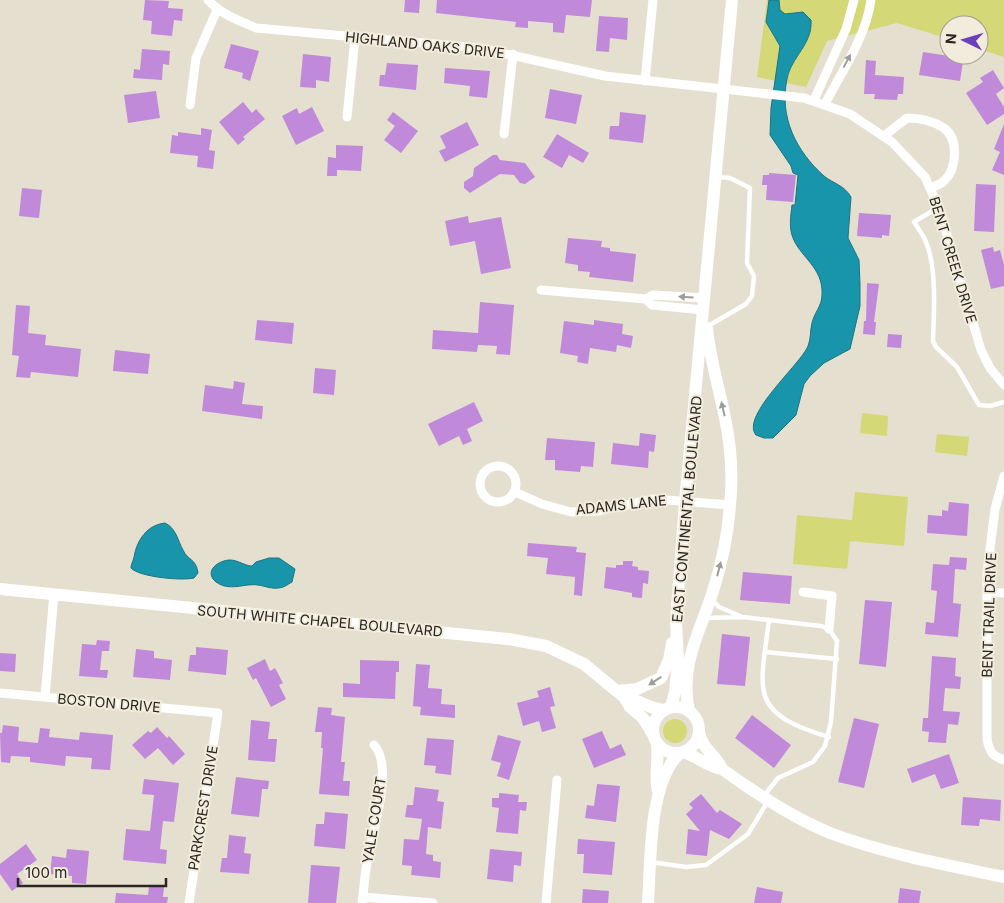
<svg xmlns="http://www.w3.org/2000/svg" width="1004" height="903" viewBox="0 0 1004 903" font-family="Inter,sans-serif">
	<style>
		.green { fill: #d4d877 }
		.water { fill: #1895aa; stroke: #1d7481 }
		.building { fill: #c089da }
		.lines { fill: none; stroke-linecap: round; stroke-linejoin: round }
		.service { stroke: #fff; stroke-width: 4.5 }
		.minor { stroke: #fff; stroke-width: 9 }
		.secondary { stroke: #fff; stroke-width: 12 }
		.oneway { fill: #9f9d9b }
		.labels { text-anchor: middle; stroke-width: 4; stroke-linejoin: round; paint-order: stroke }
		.street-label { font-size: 14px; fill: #292621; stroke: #f2ecdc }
	</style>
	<rect width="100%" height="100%" fill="#e5dfcf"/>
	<!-- green -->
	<path class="green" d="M767,0H1004V57L979,49V25H949V39L897,23L827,41L806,87L757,77Z
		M862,413L888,416L887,436L860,433Z
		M937,434L969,437L967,456L935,452Z
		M855,492L908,497L904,546L850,541L847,569L793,564L797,515L852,520Z
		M663 731a12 12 0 1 1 24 0a12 12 0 1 1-24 0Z"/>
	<!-- water -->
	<path class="water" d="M769,0H779L780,10L785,14L803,12L811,20C813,44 791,57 787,79C779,117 796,151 824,176C834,184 844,185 851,197L848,238L859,260L860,284V306L850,349L824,363L810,376L804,384L796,415L773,438H764L756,435C740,416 801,364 808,346C811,339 810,331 812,323C814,313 822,306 822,295C824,267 798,256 792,235C789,226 791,214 792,205H795L798,175L793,173L791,166L770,135L771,108L780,46L766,22Z
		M165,523C176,528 178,541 183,550C188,561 196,558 198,573L194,578C182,581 139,577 131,568C131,564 133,562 134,557C137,540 147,525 165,523Z
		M269,558H279L295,569L292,582C287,585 283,588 278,588C271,589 265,586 258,585C244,583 230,592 216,582C203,571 219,560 230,560C238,560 245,566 252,566L256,562Z"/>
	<!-- building -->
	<path class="building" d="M145,0L169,1L168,8L183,9L182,21L174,20L172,36L151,34L152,21L143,20Z
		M405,0H420L419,13L404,12Z
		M437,0H592L590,17L566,15L564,33L553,32V23L528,21V28L515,27L516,22L436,13Z
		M599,16L628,18L627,40L610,38L609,52L596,51Z
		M231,44L259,51L250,81L242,78L243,73L224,68Z
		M142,49L170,51L169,65L163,64L162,80L133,78L134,69L140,70Z
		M923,52L956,57V55H964L960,81L919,75Z
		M303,54L331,57L329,82L316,80V88L300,87Z
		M866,60L876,61L875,75L904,77L903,94H898L897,100L874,99L875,94H864Z
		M387,63L418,65L416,90L379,86L380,75H385Z
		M445,68L490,71L487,98L469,96L470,86L444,83Z
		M993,70L1004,88L996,94L1004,107V114L987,125L966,93L983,82L980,78Z
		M550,89L582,95L576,124L545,118Z
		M156,91L160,118L128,123L124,95Z
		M243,102L252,113L256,109L265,119L243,137L245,139L238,145L219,122Z
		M312,107L324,131L296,145L282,116L297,108L299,114Z
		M393,112L418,131L401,153L384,140L395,126L387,120Z
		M620,112L646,115L643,143L609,139L610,126H619Z
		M467,122L479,145L445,162L439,151L446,148L440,136Z
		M1004,124V175L992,170L1000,152L994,149Z
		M201,128L212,130L209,150L215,151L213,169L197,167L198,156L170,153L172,135L178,136V132L201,135Z
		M557,134L589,153L583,163L569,155L562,168L543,157Z
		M336,145L363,146L361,171L337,170V176H327L328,157L336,158Z
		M493,155H497L500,160L525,163L535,177L525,184L520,183L514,175L500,174L470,193L464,188V182L473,176L474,168Z
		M769,173L796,175L793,202L766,200L767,185H762L763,175H769Z
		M976,184L996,185L994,232L974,231Z
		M22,188L42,190L39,218L19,216Z
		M859,213L891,215L889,236L882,235V238L857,236Z
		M468,216L469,223L501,217L511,268L481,274L475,241L450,246L445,221Z
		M568,238L602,241L601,247L610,248V251L636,254L633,282L589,277L590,272L578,271V265L565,263Z
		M993,247L994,252L1000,250L1004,265V286L991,289L981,250Z
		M867,283L879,284L874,322H876L875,335L863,334L864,321H866Z
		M480,302L514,305L510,355L496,354L497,346L478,345L477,352L432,349L433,330L478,333Z
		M16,305L30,306L28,333L46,335L45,345L81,349L78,377L31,372L30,378L16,377L19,356L12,355Z
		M257,320L294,323L292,344L255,340Z
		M594,320L623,324L622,334L633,336L631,348L617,345L616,352L590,348L588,364L577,362L578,356L560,353L564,321L594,325Z
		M888,334L902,335L901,348L887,347Z
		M115,350L150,354L148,374L113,371Z
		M315,368L336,370L334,395L313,393Z
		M234,381L245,383L242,404L263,406L262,419L202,411L205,385L233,389Z
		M474,402L483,421L467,429L472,441L463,445L459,436L439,446L428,424Z
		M640,433L656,435L654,452L649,451L648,468L611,464L613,443L639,446Z
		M547,438L595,442L593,467L581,466L580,472L555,470V460H545Z
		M949,502L969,504L967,536L927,533L928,515L942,516V510L948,511Z
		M528,543L577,547L576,552L586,553L582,596L574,595L575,577L546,574L548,558L527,556Z
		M950,557L967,558L966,570L955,569L953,603L961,604L958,637L925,634L926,622L934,623L937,591L931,590L933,564L949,565Z
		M623,561H633L632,566L638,567V570L649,571L648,584L643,583L642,598L632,597V593L604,588L606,567L616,568V565H623Z
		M743,572L792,576L790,604L740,600Z
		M865,600L892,602L886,667L859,664Z
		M722,634L750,637L745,686L717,684Z
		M97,640L110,641L109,651H102L100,670H108L107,678L79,676L82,644L96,645Z
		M196,647L228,650L226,675L188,671L190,655H196Z
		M136,649L154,651V658L172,660L170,680L133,677Z
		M0,653L16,654L15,672L0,671Z
		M932,656L956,658L955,676L961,677L960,689L945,688L943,711L960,712L958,725L948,724L946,743L928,742L929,732L922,731L923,718H928Z
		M265,659L270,671L275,668L283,683L279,685L286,699L271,707L256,678L253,680L247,668Z
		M360,660L399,661V672H396L395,699L343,697V683L360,684Z
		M416,664L430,665L428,688L442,689L441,704L455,705V718L420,715L421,707L413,706Z
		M550,687L555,706L550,707L556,728L542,732L539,721L523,726L517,703L539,697L537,691Z
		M318,707L332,708L331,715L345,717L341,762H345L343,781H350L349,796L319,794L323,748H321L322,732H315Z
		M752,715L791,745L774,768L735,738Z
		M854,718L879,724L864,788L838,782Z
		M251,720L270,722L268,739H277L275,762L248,760Z
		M3,725L19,727L18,741L38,743L40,728L50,729L49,737L79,740L80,732L113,735L110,770L91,769L92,758L66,756L65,766L30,762V757L11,756L10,763L1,762L0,733H2Z
		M157,727L167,738L169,736L185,754L173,765L158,748L145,759L132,745L148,731L151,733Z
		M602,731L610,749L621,744L626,755L594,768L582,739Z
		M498,735L521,741L509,780L497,776L501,763L491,760Z
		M427,738L454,740L451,775L435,773L436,766L424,765Z
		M949,754L959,783L941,789L935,774L912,783L907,769Z
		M236,777L269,781L268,789H262L259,817L231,814Z
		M144,779L179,783L174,822L163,821L160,849L167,850L166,864L123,860L126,829L150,831L154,795L142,794Z
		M597,784L620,786L616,822L585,818L587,805L594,806Z
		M415,787L439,790L437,801L444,802L441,829L428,827L426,854L433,855V861L441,862L440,878L411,875L412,866L402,865L404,839L419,840L422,819L405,817L407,805H413Z
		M499,793L519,795L518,802H527L526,811L520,810L518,834L496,832L499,808L492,807V798H499Z
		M701,794L717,813L720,810L742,824L729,839L710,830L707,856L686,854L688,829L700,831L686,814L693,808L689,804Z
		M963,797L1001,800L1000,821L980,819L979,826L961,825Z
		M325,812L348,814L345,849L314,846L316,824H324Z
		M229,835L246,837L244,853L251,854L249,874L220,872L222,858H227Z
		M578,839L615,842L612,875L583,873L584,854H577Z
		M26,844L37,860L17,874L23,883L12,891L0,874V864Z
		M67,849L89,851L86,884L72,883V876L50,874L52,856L66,858Z
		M490,849L522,852L521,866L514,865L513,882L487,879Z
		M311,865L340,867L336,903H308Z
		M149,886L164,887L163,897H168L167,903H115L116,893L148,895Z
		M757,887L783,892L781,903H754Z
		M900,888L921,891L919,903H898Z
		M583,889L609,891L608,903H582Z"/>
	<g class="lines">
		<!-- service -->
		<path class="service" d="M939,207L914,222C918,228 923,235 926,242C937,268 934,313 933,341L936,347L957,367L979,405L990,406L1004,402
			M708,326L746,304L752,296L754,276L747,263L750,188L730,178L717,177
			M712,600L719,607L740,616
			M706,618L743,617L821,626L829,629L837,641L831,722L825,746L813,762L778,778L764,796
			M769,620C760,692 748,713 829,737
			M765,652L837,659
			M651,862L686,867L706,865L748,834L768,801"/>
		<!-- minor -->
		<path class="minor" d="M208,0C222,15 238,20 256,28L479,48L605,76L804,98L850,114L892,142L925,177L940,211L981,350L990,368L1004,385
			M645,81L653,0
			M814,100L846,29L854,0
			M825,104C842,71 866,37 871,0
			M190,105L196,58L217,10
			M347,117L355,38
			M504,134L513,54
			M884,136L907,118C921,118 933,121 944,128C959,139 957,169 944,181C941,184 935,186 931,188
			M541,290L646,299L653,295L704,298
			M646,299L652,305L703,310
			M480 484a18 18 0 1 1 36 0a18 18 0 1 1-36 0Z
			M1004,476L995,509L987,573V740C990,752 992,756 1004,760
			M515,492L542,504L571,512L598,511L654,499L730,505
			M803,592L832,596L829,629
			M987,592L1004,593
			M0,693L218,713L189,903
			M45,697L54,594
			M363,897L433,903
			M362,903C364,888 365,872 368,857C373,830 394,766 374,745
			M546,903L557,780"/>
		<!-- secondary -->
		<path class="secondary" d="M0,589L508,639L546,646L584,664L624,697L630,707L643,718L652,733
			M618,691L637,689L661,678L669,660L672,643
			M624,697C639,700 649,709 664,710
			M653 730a23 23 0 1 1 46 0a23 23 0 1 1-46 0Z
			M671,707L675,692L678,661L676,621L685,502L732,0
			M689,711C679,665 700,633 713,591C722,563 728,534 730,505C733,476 731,446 725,418C719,388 710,359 707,328
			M699,732C702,750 716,754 722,769
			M657,745C659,761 654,776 658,791
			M683,752C697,756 708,767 722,769C755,793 791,817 830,833C886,854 946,865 1004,877
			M648,903C651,861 648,782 680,753"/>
	</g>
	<!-- one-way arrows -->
	<defs><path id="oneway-solid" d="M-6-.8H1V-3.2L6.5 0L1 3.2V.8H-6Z" transform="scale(1.25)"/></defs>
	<g class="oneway">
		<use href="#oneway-solid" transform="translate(847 61) rotate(-62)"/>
		<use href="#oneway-solid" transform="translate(686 297) rotate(-176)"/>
		<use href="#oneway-solid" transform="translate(723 409) rotate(-103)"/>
		<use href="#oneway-solid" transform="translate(719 569) rotate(-76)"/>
		<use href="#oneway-solid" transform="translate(655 681) rotate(147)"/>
	</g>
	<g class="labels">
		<!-- street labels -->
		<g class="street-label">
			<text transform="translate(425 45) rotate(6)" y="5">HIGHLAND OAKS DRIVE</text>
			<text transform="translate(953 260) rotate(73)" y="5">BENT CREEK DRIVE</text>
			<text transform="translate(621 505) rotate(-6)" y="5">ADAMS LANE</text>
			<text transform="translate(687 509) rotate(-85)" y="5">EAST CONTINENTAL BOULEVARD</text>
			<text transform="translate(989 615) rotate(-88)" y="5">BENT TRAIL DRIVE</text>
			<text transform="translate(320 621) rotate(5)" y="5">SOUTH WHITE CHAPEL BOULEVARD</text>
			<text transform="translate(109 703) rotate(5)" y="5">BOSTON DRIVE</text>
			<text transform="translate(203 808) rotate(-81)" y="5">PARKCREST DRIVE</text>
			<text transform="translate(374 820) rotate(-81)" y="5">YALE COURT</text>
		</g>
	</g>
	<!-- north arrow -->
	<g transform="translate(964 40) rotate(275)"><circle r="24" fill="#f2ecdc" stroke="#a29d91"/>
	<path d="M0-4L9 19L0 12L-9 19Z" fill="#6c40b8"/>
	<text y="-8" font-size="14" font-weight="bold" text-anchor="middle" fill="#292621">N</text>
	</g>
	<!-- scale -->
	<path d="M18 878v8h148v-8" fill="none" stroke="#292621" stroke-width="2.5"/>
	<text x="25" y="878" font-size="15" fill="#292621" stroke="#f2ecdc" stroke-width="4" paint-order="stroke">100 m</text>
</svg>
